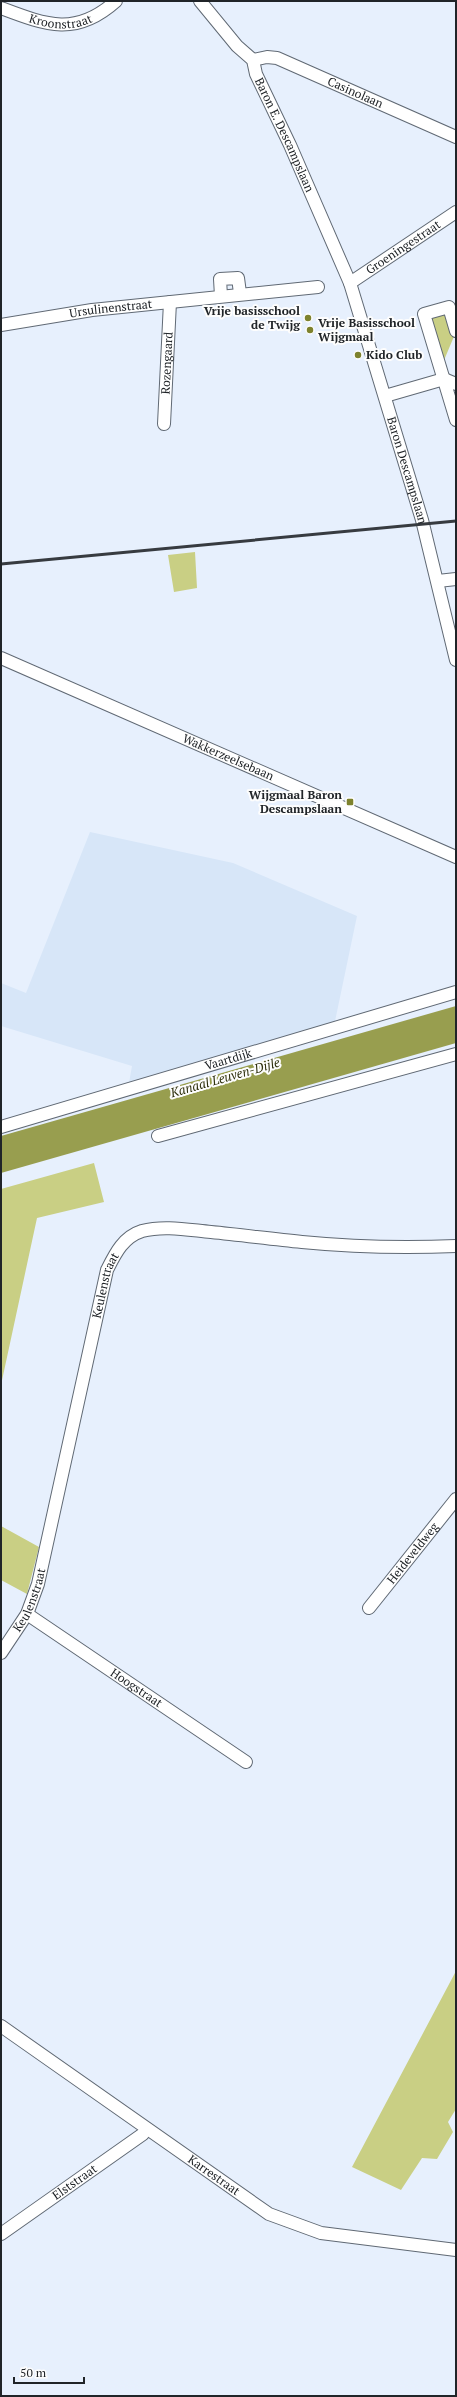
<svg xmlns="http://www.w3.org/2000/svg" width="457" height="2397" viewBox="0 0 457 2397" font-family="'PT Serif',serif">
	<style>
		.built { fill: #d7e6f8 }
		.green { fill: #c9cf84 }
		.water { fill: #989e4f }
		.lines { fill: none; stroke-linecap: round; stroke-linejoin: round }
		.minor-casing { stroke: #606974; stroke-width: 14 }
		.minor { stroke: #fff; stroke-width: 12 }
		.rail { stroke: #373b40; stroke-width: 3 }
		.poi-dot { fill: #7d822d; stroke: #fdfdfd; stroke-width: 1.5 }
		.labels { text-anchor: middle; stroke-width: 4; stroke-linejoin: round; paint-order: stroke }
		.street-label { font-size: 12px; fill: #202428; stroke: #fdfdfd }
		.poi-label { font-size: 12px; font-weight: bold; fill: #202428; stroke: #fdfdfd; text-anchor: end }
		.water-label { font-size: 13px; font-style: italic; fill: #2e300d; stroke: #fdfdfd }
	</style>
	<rect width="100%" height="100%" fill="#e7f0fd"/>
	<!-- built -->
	<path class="built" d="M90,832L233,863L357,916L334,1026L129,1083L132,1066L1,1026V983L26,993Z"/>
	<!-- green -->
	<path class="green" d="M447,314L455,334L442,365L428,318Z
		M195,552L197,588L174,592L168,555Z
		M94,1163L104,1202L37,1218L1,1385V1189Z
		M1,1526L39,1547L27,1594L1,1580Z
		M456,1971V2109L448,2122L453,2132L437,2159L422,2158L401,2190L352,2167Z"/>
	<!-- water -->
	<path class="water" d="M456,1006V1043L1,1173V1136Z"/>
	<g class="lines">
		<defs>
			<g id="minor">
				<path id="s1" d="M200,1L237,46L253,60L256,74L290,145L350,283L422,520L456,660"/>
				<path id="s2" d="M1,8C46,25 76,37 116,1"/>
				<path id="s3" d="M253,60L267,57L277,58L456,137"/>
				<path id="s4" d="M350,283L456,212"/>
				<path d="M221,296L220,279L238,278L240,293"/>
				<path id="s5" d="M1,325L92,310L318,287"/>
				<path d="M456,331L449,307L424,314L456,420"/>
				<path d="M385,396L444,379L456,384"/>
				<path id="s6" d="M164,424L170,302"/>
				<path d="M438,581L456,579"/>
				<path id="s7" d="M1,658L456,857"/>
				<path id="s8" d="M1,1127L456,992"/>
				<path d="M158,1136L456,1054"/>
				<path id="s9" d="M369,1608L456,1499"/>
				<path id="s10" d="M27,1614L246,1762"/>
				<path id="s11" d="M1,1653L27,1614L38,1584L107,1270C115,1254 123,1237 142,1231C164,1225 189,1230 211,1232C241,1235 272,1239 302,1242C353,1247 405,1248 456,1246"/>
				<path id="s12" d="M1,2026L269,2214L321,2233L456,2250"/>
				<path id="s13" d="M1,2234L143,2134L146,2129"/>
			</g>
		</defs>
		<!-- minor casing -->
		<use href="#minor" class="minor-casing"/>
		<!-- minor -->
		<use href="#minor" class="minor"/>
		<!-- rail -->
		<path class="rail" d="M1,564L456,521"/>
	</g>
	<!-- markers -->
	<g class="poi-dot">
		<circle cx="308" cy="318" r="4"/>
		<circle cx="310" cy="330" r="4"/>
		<circle cx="358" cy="355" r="4"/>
		<rect x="346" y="798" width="8" height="8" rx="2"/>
	</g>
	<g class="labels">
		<!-- street labels -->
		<g class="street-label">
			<text dy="4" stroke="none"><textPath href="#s2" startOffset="62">Kroonstraat</textPath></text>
			<text dy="4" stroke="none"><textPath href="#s3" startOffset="110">Casinolaan</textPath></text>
			<text dy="4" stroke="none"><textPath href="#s1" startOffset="161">Baron E. Descampslaan</textPath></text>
			<text dy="4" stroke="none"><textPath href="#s4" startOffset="64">Groeningestraat</textPath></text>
			<text dy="4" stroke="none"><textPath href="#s5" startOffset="111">Ursulinenstraat</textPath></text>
			<text dy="4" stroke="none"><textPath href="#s6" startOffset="61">Rozengaard</textPath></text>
			<text dy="4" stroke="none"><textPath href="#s1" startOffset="519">Baron Descampslaan</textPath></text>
			<text dy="4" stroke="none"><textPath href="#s7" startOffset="248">Wakkerzeelsebaan</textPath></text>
			<text dy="4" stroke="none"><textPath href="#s8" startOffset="237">Vaartdijk</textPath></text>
			<text dy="4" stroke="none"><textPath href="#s11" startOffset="385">Keulenstraat</textPath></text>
			<text dy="4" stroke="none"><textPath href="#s9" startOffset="70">Heideveldweg</textPath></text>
			<text dy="4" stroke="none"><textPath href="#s11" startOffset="61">Keulenstraat</textPath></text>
			<text dy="4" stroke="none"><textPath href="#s10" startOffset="132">Hoogstraat</textPath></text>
			<text dy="4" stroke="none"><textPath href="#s12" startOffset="260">Karrestraat</textPath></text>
			<text dy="4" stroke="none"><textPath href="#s13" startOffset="90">Elststraat</textPath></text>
		</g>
		<!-- poi labels -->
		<g class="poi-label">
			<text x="300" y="315">Vrije basisschool<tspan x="300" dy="14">de Twijg</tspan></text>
			<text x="318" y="327" text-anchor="start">Vrije Basisschool<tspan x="318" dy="14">Wijgmaal</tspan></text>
			<text x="366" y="359" text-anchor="start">Kido Club</text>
			<text x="342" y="799">Wijgmaal Baron<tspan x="342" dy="14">Descampslaan</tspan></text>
		</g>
		<!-- water labels -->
		<g class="water-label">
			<text transform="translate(225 1077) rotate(-16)" y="5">Kanaal Leuven-Dijle</text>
		</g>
	</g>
	<!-- border -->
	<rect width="457" height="2397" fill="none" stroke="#202428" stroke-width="4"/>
	<!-- scale -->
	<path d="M14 2377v6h70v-6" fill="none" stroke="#202428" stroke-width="2"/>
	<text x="20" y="2377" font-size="12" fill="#202428" stroke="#fdfdfd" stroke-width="3" paint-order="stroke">50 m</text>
</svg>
